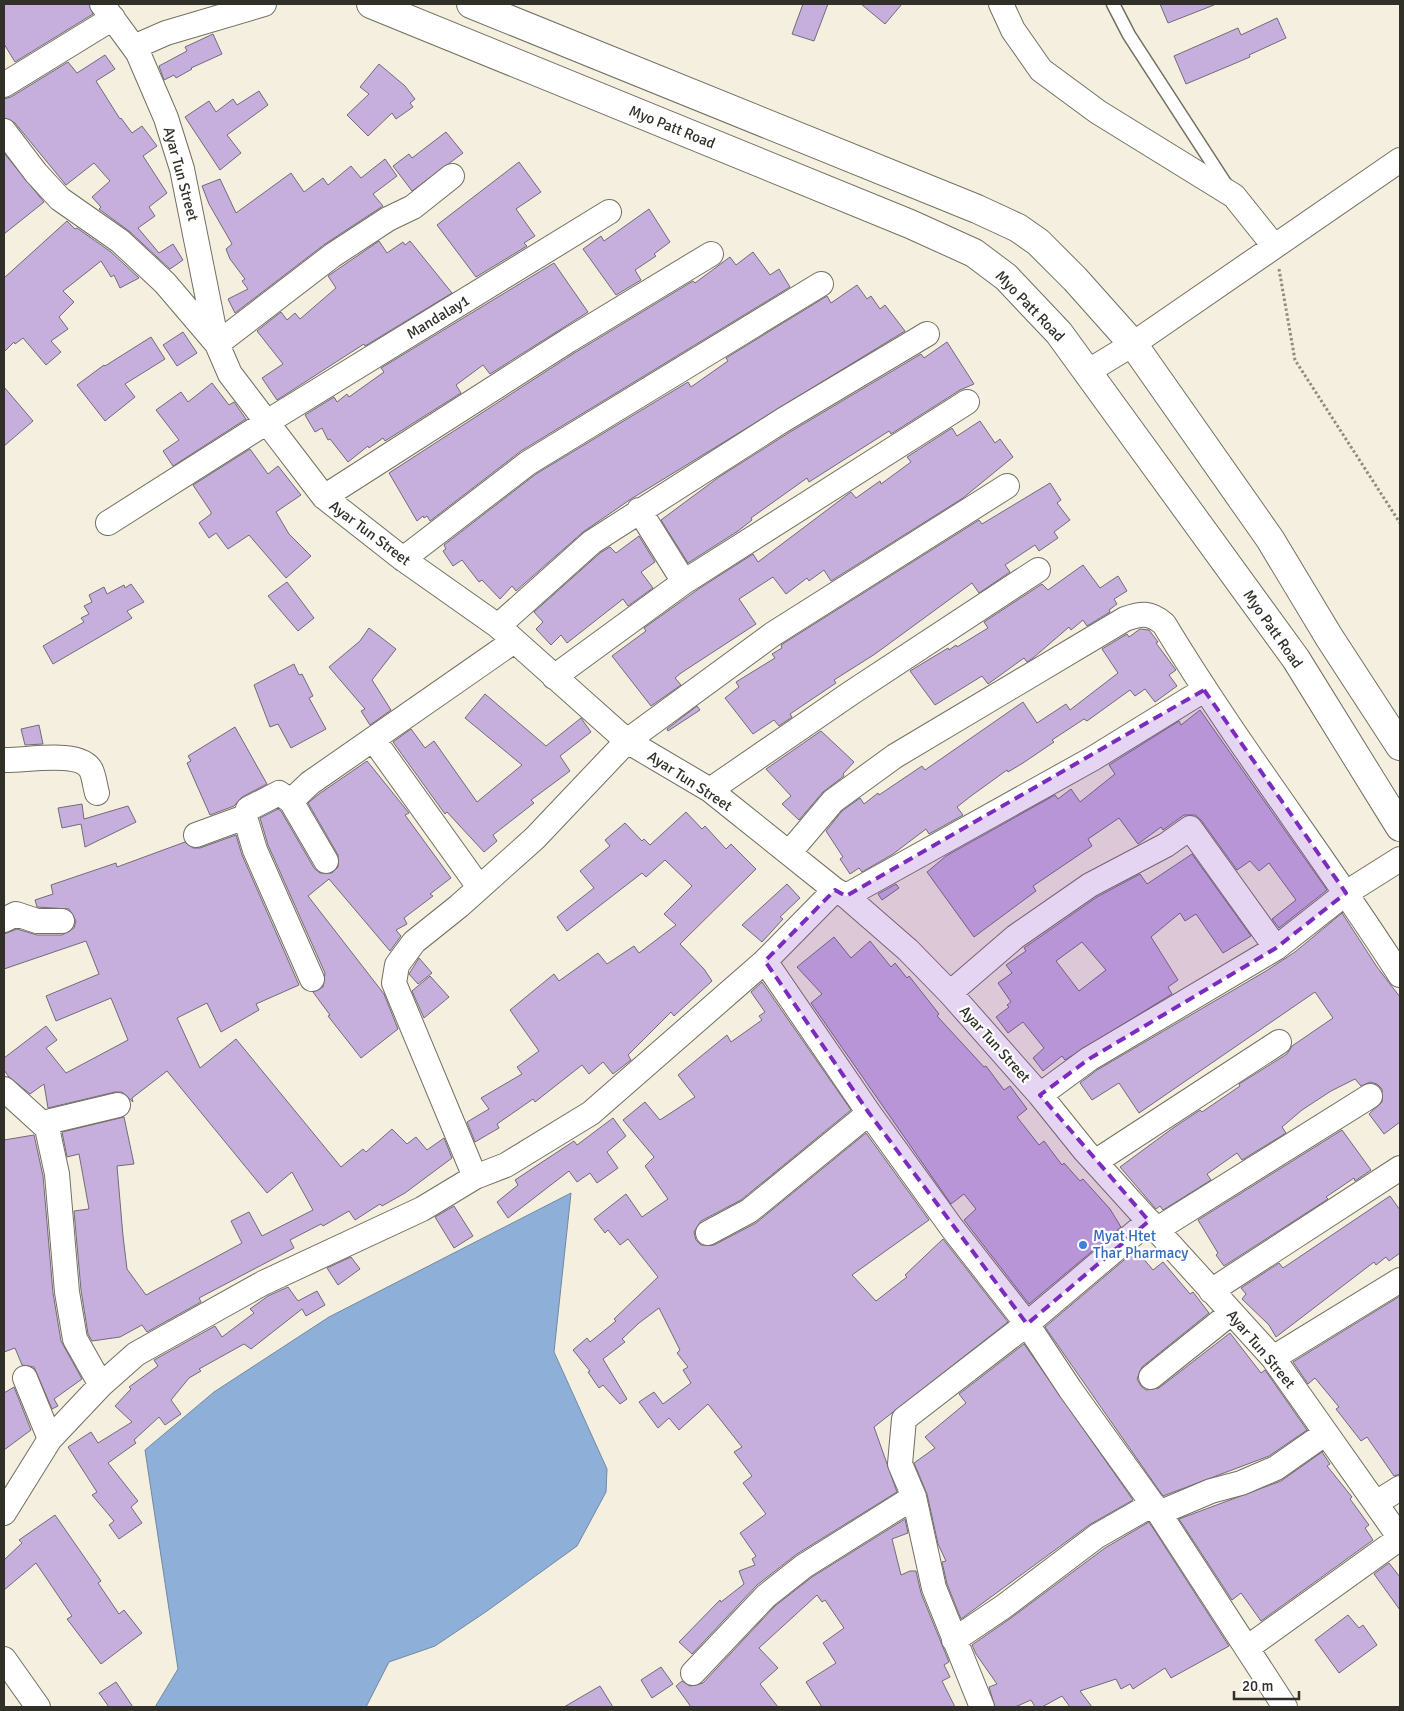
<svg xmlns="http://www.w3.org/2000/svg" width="1404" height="1711" viewBox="0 0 1404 1711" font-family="Signika,sans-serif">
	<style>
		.water { fill: #8eafd7; stroke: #7289a2 }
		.building { fill: #c6afdd; stroke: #726b79; fill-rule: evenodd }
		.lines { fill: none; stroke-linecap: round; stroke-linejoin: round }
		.lane-casing { stroke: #737061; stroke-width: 15 }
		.street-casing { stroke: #737061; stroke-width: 26 }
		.secondary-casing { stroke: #737061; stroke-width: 30 }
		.path { stroke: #8e8b7f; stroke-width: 3; stroke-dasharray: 2.5 2.5; stroke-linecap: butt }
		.lane { stroke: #fff; stroke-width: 12 }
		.street { stroke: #fff; stroke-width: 24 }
		.secondary { stroke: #fff; stroke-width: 28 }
		.marked { fill: #7b2cbf; fill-opacity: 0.2; stroke: #7b2cbf; stroke-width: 4; stroke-dasharray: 10 6; stroke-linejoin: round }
		.shop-dot { fill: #3f7fe0; stroke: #fff; stroke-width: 2 }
		.labels { text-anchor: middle; stroke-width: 4.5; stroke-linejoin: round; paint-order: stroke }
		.street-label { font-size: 15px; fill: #302f28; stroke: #fff }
		.shop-label { font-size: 15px; fill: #366cbe; stroke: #fff; text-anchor: start }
	</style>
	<rect width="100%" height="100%" fill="#f4efde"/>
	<!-- water -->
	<path class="water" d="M571,1193L554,1352L607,1469L606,1492L577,1546L487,1611L435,1646L389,1662L366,1707H155L178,1669L145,1450L214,1392L329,1317Z"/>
	<!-- building -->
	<path class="building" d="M4,4H89L93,14L15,62L4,44Z
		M803,4H828L814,41L792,34Z
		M861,4H902L885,24Z
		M1160,4H1214V5L1168,23Z
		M1277,18L1286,38L1249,55L1250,57L1186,84L1174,56L1238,28L1241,35Z
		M213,34L222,54L191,68L192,69L176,78L174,75L164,80L159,66L187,51L185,47Z
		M105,55L115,69L96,81L120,119L121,118L132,133L142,126L157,146L143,156L167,193L149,207L155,216L138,228L159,253L173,244L183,260L170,269L129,231L99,209L101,207L92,197L110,181L94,163L66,185L15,123L4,118V99L11,97L68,62L77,73Z
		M379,64L405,86L415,99L410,103L413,107L396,119L392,113L368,136L347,115L369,94L360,87Z
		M259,91L268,105L227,135L241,153L220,170L185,117L209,101L216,112L233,99L237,105Z
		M446,132L463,153L412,191L393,166L409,154L412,158Z
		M4,153L44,202L4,234Z
		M385,159L397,176L373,194L383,206L325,244L235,313L228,299L248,289L242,281L245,279L230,259L226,249L232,244L209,204L202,186L220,179L236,213L291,173L304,192L323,178L328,185L351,166L361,178Z
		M519,162L541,192L516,209L535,236L524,243L527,246L476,277L437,225Z
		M649,209L670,242L654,254L656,256L635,270L641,280L616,295L583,249L601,236L604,241Z
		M67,221L75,229L77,228L111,252L139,278L120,288L114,275L111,277L101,261L63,291L74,302L59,317L68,329L51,341L61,352L46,365L23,338L15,344L14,342L4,352V278Z
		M379,241L387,253L403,242L405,245L410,241L452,293L365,346L364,344L277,400L262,378L283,364L257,331L281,312L287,320L295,313L300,319L336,288L328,276Z
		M753,252L770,275L779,269L790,287L521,451L430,521L427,516L424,518L423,516L417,521L389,473L576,352L693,281L695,283L730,257L736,265Z
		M554,263L588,312L490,374L483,365L456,385L461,393L385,441L383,438L369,448L368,446L348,462L330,439L328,440L322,428L315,432L305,415L334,397L337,402L347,394L349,397L384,372L381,368Z
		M857,285L867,299L871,296L880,309L885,305L905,331L631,499L583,532L516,591L512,586L500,599L482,580L479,582L462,560L453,566L443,551L446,549L444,545L536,474L688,382L691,387L728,361L726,358L827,296L831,303Z
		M183,332L197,353L177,366L163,345Z
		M151,337L165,359L125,384L135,397L105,421L77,385L104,365L105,366Z
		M947,342L974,384L960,390L891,434L889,431L809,482L807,478L751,518L752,520L738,531L688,563L661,520L719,477L790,432L921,354L924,358Z
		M212,383L229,405L234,402L246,419L173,466L163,451L179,440L156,410L181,392L188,402Z
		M4,387L33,421L4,446Z
		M980,421L995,443L1000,439L1013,457L963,498L831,581L824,570L809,581L807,578L786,594L773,577L739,599L756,624L681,673L675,678L681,685L651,706L612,656L646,631L644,628L700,588L753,554L758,562L851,492L856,498L880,481L881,484L911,462L907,457L952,428L957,436Z
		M250,449L268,474L278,466L301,495L276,512L289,534L311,556L286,578L249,535L228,549L216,533L209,538L199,523L211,514V512L193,485Z
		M1050,483L1061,500L1057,503L1070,520L1054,532L1058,538L1039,551L1035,545L1005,565L1010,572L979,593L972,583L875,654L834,680L836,683L790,714L792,717L779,726L774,720L753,734L725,698L739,687L736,682L775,658L772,654L782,648L781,645L979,520L982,524Z
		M639,536L655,562L641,572L653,588L628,606L623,599L567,643L561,635L551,645L536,629L543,622L534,612L600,553L610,547L616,553Z
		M1083,565L1100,588L1118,576L1127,591L1114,599L1117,604L1109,610L1110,612L1087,626L1083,620L1071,630L1069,627L1033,658L1027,662L1024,658L988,684L982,676L935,705L910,671L948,648L949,650L956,645L957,647L988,628L984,622L1042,584L1048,590Z
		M287,582L314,618L298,631L268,596Z
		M131,584L144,602L127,611L132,618L53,664L43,646L84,622L81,618L89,614L84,606L92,602L89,595L104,587L107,594L124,585L125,588Z
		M369,628L396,649L372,680L391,710L370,725L361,711L365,709L329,667L360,641Z
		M1140,629L1149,630L1158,642L1156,643L1176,670L1169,675L1177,686L1155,702L1145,689L1135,696L1130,690L1087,721L1084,719L1052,740L1054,742L1023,763L1008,772L1007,770L971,796L957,807L963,815L929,834L926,829L893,854L862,872L859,868L850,874L840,859L843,857L826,831L842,811L860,798L864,804L878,793L879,795L922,766L925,770L1023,702L1037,723L1066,704L1070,710L1118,673L1102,649L1127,634L1129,637Z
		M294,664L299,675L302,674L313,696L309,698L326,729L291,748L278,724L270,727L254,685Z
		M485,694L546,746L581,718L591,732L560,756L570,771L531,800L534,803L493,835L497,841L484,852L447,812L445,814L393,742L411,729L425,748L434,741L477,802L522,765L465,718Z
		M697,706L700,710L668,731L667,729Z
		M1200,710L1327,890L1279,928L1272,919L1296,900L1269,863L1259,871L1250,861L1237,870L1201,820L1195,815H1184L1163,830L1161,827L1138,844L1119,818L1088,839L1092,846L1033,886L1036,891L974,937L927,872L946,856L1055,795L1058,799L1071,789L1080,802L1115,774L1109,765L1179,721L1181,725Z
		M39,725L43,744L25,745L21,729Z
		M235,727L267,784L242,797L234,806L210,815L187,763L191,761L188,756Z
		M821,731L854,762L843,774L844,776L823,792L799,820L782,804L791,796L766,769Z
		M367,761L409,813L405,815L451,878L430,894L433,896L404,918L407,924L396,930L401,936L390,951L329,879L308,896L384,994L398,1029L361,1058L328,1016L330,1015L313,992L323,987L325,973L268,845L260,818L278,809L281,811L314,868L320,873H332L338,867V855L308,803L319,794Z
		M82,804L84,819L128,806L136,822L85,847L81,824L62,828L58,808Z
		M686,812L702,829L705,826L726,849L731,844L756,869L680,944L704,969L712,981L674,1016L671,1012L628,1055L631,1060L613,1074L603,1062L589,1074L582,1065L535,1102L533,1099L497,1124L499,1128L475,1142L467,1122L489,1109L481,1098L522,1074L517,1067L539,1051L510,1010L554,974L559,981L598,953L607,964L634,946L639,953L676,925L664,914L692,886L665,860L646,877L642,873L567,931L557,917L594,888L580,871L610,846L605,840L625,823L642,841L644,839L650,845Z
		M236,835L242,855L299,985L256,1004L259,1010L221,1032L207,1003L177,1018L200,1068L236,1039L341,1167L363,1149L366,1152L392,1129L407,1144L416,1137L427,1150L444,1138L452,1158L405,1193L382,1206L380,1204L355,1220L349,1211L323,1226L321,1224L290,1240L294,1248L199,1298L201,1302L147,1332L142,1325L120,1337L92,1341L88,1334L81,1290L74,1211L89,1209L79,1154L67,1157L62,1132L124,1117L134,1164L117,1166L123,1236L127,1269L146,1295L242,1243L231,1221L249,1212L262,1236L313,1210L292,1172L267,1193L167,1071L132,1098L133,1102L122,1092H115L48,1108L44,1084L30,1094L9,1077L4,1070V1058L46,1026L57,1040L46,1048L66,1073L128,1040L111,998L56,1021L46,996L99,974L86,941L4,969V934L17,929L37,935H62L74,928L76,921L69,909L37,907L35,900L53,894L51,885L116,863L117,867L185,842L193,848H200Z
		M1192,854L1251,936L1223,953L1196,914L1185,921L1180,913L1151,937L1178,980L1168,987L1172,994L1065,1060L1062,1056L1043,1071L1033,1058L1044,1048L1023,1022L1008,1033L996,1017L1009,1007L1007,1005L1011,1002L998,983L1012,973L1006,965L1026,951L1024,948L1097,897L1140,874L1147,884ZM1082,942L1106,970L1079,991L1056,961Z
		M787,884L800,898L780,917L783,919L762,942L742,925Z
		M896,884L899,888L882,900L878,894Z
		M1342,913L1377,967L1400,997V1122L1384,1134L1369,1114L1382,1102V1089L1377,1084L1370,1082L1361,1086L1355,1079L1331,1091L1302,1110L1282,1127L1286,1133L1242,1160L1237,1153L1207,1174L1211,1180L1163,1210L1160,1206L1156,1209L1120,1167L1173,1128L1200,1110L1202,1112L1240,1086L1239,1084L1287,1054L1292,1046L1333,1018L1315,992L1139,1113L1119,1083L1092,1100L1080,1083L1097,1070L1266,971L1295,952Z
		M834,937L851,958L870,941L891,967L895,963L907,978L909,976L939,1014L937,1016L984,1067L986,1066L1004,1090L1010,1086L1027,1109L1017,1117L1039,1145L1044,1141L1062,1165L1064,1163L1080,1181L1083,1179L1110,1209L1121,1227L1029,1304L964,1220L976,1209L964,1194L951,1204L811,1003L822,994L797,967Z
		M419,958L432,973L418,984L409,974Z
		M430,976L449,997L424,1018L412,991Z
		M762,982L851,1110L741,1200L701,1221L694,1232L696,1240L701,1245H714L756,1223L866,1133L929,1220L852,1275L876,1301L907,1277L905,1275L943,1239L1008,1322L874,1427L897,1492L797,1554L757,1585L692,1654L679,1642L720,1600L721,1602L744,1584L739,1571L755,1565L752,1559L756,1556L740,1533L766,1514L743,1483L752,1476L734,1452L742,1447L708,1404L679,1430L669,1418L658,1428L639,1402L654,1392L663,1404L691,1383L683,1370L688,1367L677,1353L680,1350L659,1308L639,1323L622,1339L625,1342L603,1359L627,1399L620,1404L603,1385L599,1388L588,1372L590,1371L573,1350L587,1338L590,1342L616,1321L614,1319L658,1277L628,1239L620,1245L608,1230L605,1233L594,1219L626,1194L642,1217L668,1199L645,1166L654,1157L623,1120L645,1102L660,1120L695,1097L678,1075L727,1035L731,1042L762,1020L759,1016L765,1012L751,992Z
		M613,1118L626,1136L607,1152L618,1168L597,1183L590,1173L577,1182L569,1171L508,1218L497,1202L518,1185L515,1180L574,1141L577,1145Z
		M1342,1130L1371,1170L1355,1181L1354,1178L1326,1197L1328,1199L1224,1266L1216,1255L1218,1253L1198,1220Z
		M34,1135L43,1176L53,1293L61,1341L82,1379L54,1399L58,1406L52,1409L34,1367L22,1365L15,1348L4,1352V1140Z
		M1390,1196L1400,1210V1253L1389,1261L1386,1257L1376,1265L1374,1262L1276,1337L1269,1325L1242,1299L1246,1294L1241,1288L1279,1263L1283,1268Z
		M454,1206L473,1236L454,1248L435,1217Z
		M1136,1250L1153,1270L1163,1262L1190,1294L1193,1292L1209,1313L1142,1367L1137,1379L1141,1386L1146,1390L1159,1388L1230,1333L1261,1373L1265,1370L1307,1430L1269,1456L1163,1496L1045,1327Z
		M351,1257L360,1269L338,1285L327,1268Z
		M288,1287L298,1301L317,1291L325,1305L306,1316L302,1309L251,1349L244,1344L199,1369L201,1371L189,1378L171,1400L181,1414L165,1425L159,1417L134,1440L136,1443L108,1463L138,1501L131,1507L142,1523L119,1539L109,1525L114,1521L92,1495L97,1492L68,1447L91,1432L98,1443L132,1422L115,1406L131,1389L129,1387L158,1366L154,1360L215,1326L222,1337L254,1313L250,1309L268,1296Z
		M1400,1296V1474L1394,1476L1367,1437L1361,1441L1336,1409L1339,1407L1315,1378L1308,1384L1293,1362Z
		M1024,1344L1133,1500L1089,1525L961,1619L947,1584L942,1562L946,1561L938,1544L927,1494L914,1463L935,1448L925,1437L966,1403L959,1394Z
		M14,1387L31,1430L4,1450V1393Z
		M1322,1452L1330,1464L1327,1466L1352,1497L1350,1499L1369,1525L1365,1528L1373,1540L1261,1621L1241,1593L1232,1600L1179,1519L1281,1481Z
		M55,1515L101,1581L98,1583L119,1614L124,1610L142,1633L101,1664L67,1619L72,1616L36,1563L4,1590V1560L22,1543L19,1540Z
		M905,1519L908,1533L892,1539L901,1575L910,1571H916L921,1593L949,1662L944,1665L950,1677L942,1681L955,1707H822L806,1682L836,1663L823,1643L844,1628L825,1600L822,1602L817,1595L759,1648L778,1668L760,1684L778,1707H691L676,1686L682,1681L690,1686L703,1683L775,1606L812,1577Z
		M1149,1522L1229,1646L1171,1678L1165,1668L1133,1689L1130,1684L1121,1689L1116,1679L1080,1691L1092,1707H1070L1062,1696L1042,1707H1035L1031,1700L1015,1707H995L989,1687L997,1684L976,1654L972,1645L1011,1618L1105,1548Z
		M1389,1563L1400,1577V1610L1374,1574Z
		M1348,1615L1359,1628L1363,1625L1377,1645L1339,1673L1315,1640Z
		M661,1667L673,1684L652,1698L641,1680Z
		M116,1682L133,1707H109L99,1693Z
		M600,1686L613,1707H564Z"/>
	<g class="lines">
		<defs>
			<path id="lane" d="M1113,4L1129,35L1227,186"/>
			<path id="street" d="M102,4L138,53L166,118L182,169L217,344L230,374L324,497L403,559L498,626L627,741L710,790L835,890L846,896L908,950L950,993L1040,1095L1085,1151L1273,1358L1400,1538
				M1001,4L1013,30L1041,70L1098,112L1234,196L1274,246
				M134,47L166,33L264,4
				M4,85L113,18
				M4,131L36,173L60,199L120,241L165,283L217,344L333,255L388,219L413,207L452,176
				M1087,372L1133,344L1400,160
				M324,497L569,340L711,254
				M639,510L684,582
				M108,523L267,422L609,212
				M403,559L528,463L821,284
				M498,626L592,542L783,420L927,334
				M554,677L684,582L967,402
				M373,739L479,887
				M4,760C25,761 80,749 91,770C94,776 95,786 97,793
				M710,790L851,693L1038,570
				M291,801L326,861
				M196,835L245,817
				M789,853L833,801L895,756L1125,619C1141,613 1150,612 1164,624C1237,745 1324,856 1400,975
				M846,896L1092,759L1204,690
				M4,920L16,914L37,921H62
				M765,961L869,1113L952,1228L1027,1324L1070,1389L1159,1513L1285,1707
				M312,979L255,850L245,817L248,809L279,793L291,801L310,783L514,641
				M950,993L1015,937L1090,885L1166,845L1190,828L1276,948
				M4,1089L47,1128L57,1174L67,1292L75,1339L101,1385
				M1040,1095L1089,1059L1276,948L1346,893L1400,859
				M47,1128L51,1121L118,1105
				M1095,1162L1279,1042
				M475,1177L394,983L397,965L414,942L459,906L535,838L627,741L773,634L1007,486
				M1156,1230L1370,1096
				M708,1233L749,1211L869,1113
				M1211,1291L1400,1168
				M1273,1358L1400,1280
				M1151,1377L1231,1313
				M25,1378L50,1439
				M1376,1503L1400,1488
				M4,1513L50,1439L101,1385L136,1354L263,1283L422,1209L475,1177L506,1165L591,1113L765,961L835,890
				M1159,1513L1211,1491L1241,1483L1276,1468L1326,1433
				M954,1640L1003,1607L1097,1536L1153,1504
				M1247,1648L1400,1538
				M4,1659L38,1707
				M693,1673L766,1596L804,1566L914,1497
				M982,1707L934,1588L914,1497L900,1464L904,1419L1027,1324L1149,1221"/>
			<path id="secondary" d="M371,4L910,224L974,253L1006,277L1059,333L1296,659L1400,827
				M471,4L977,209L1018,228L1038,242L1075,279L1133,344L1270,539L1329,637L1400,746"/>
		</defs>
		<!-- lane casing -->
		<use href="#lane" class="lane-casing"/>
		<!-- street casing -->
		<use href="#street" class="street-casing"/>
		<!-- secondary casing -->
		<use href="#secondary" class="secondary-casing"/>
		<!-- path -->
		<path class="path" d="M1279,269L1295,360L1400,523"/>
		<!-- lane -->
		<use href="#lane" class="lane"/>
		<!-- street -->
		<use href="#street" class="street"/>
		<!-- secondary -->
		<use href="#secondary" class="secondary"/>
	</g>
	<!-- marked area -->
	<path class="marked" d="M1204,690L1346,893L1276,948L1089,1059L1040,1095L1149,1221L1027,1324L869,1113L765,961L835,890L846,896Z"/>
	<!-- markers -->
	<circle class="shop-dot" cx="1083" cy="1245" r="5"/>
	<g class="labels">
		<!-- street labels -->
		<g class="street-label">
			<text transform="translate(672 127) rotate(22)" y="5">Myo Patt Road</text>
			<text transform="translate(181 174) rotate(75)" y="5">Ayar Tun Street</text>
			<text transform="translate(1030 306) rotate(46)" y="5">Myo Patt Road</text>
			<text transform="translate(438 317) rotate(-31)" y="5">Mandalay1</text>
			<text transform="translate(370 533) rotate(37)" y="5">Ayar Tun Street</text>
			<text transform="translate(1273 629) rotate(55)" y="5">Myo Patt Road</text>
			<text transform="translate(690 781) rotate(33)" y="5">Ayar Tun Street</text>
			<text transform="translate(995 1044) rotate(48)" y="5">Ayar Tun Street</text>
			<text transform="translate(1261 1349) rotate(50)" y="5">Ayar Tun Street</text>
		</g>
		<!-- shop labels -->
		<g class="shop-label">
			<text x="1093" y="1241">Myat Htet<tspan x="1093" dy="17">Thar Pharmacy</tspan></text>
		</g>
	</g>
	<!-- border -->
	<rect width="1404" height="1711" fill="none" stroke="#302f28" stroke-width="10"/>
	<!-- scale -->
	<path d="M1234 1691v8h65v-8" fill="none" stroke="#302f28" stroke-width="2.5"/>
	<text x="1242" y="1691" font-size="15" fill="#302f28" stroke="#ffffff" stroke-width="4" paint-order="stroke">20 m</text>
</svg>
